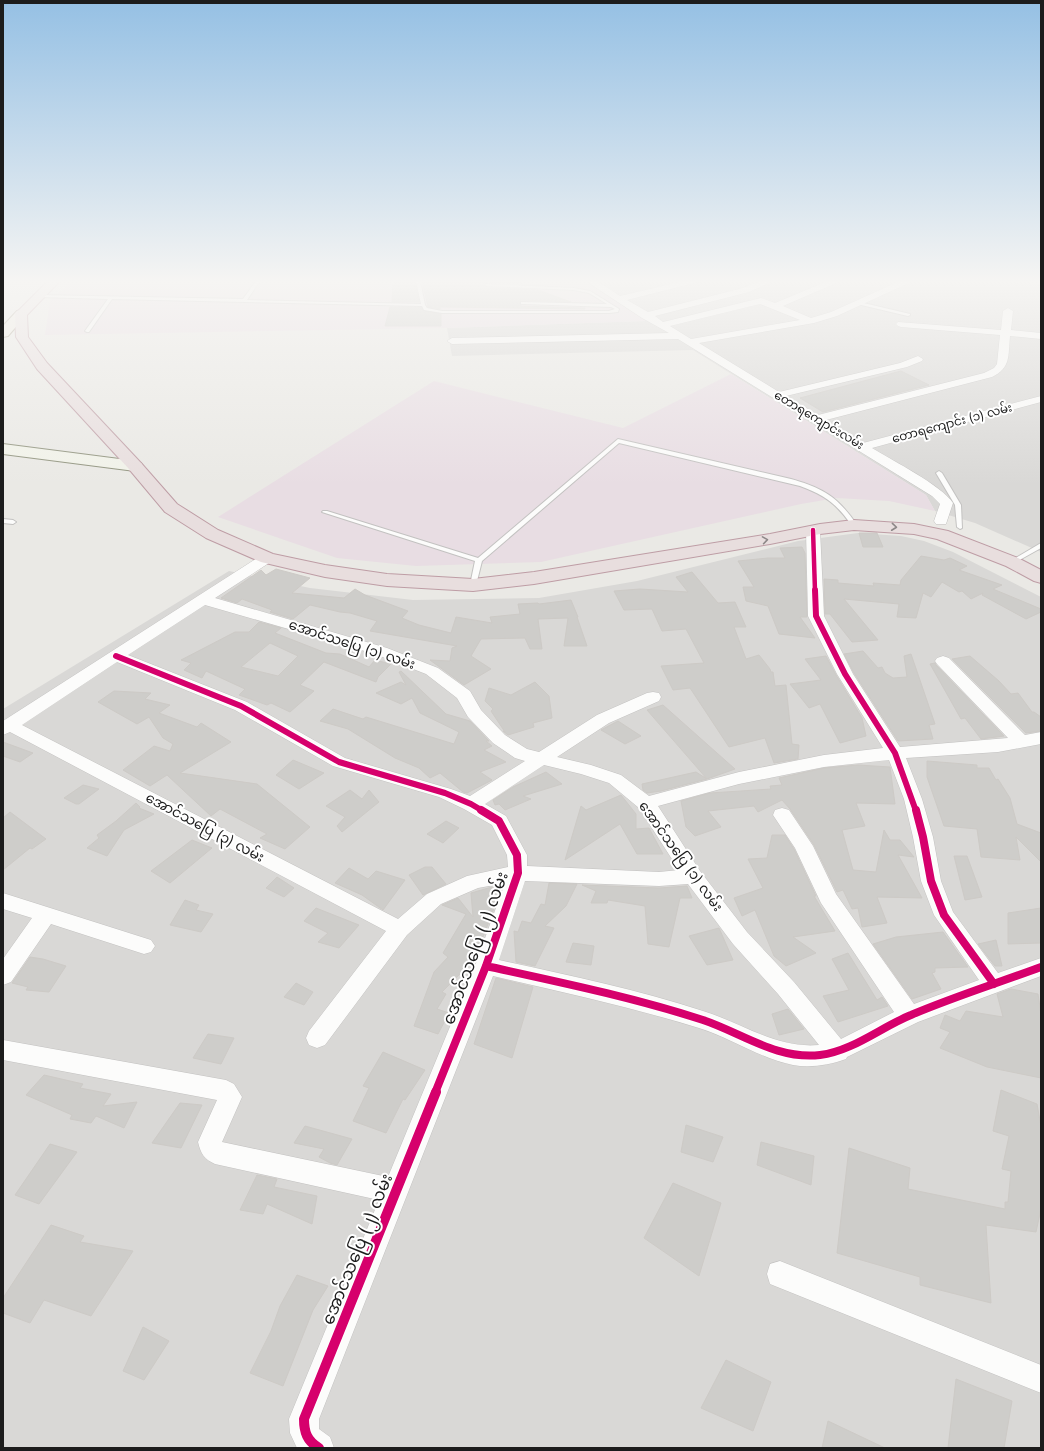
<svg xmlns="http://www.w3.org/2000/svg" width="1044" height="1451" viewBox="0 0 1044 1451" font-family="Jost,'Noto Sans Myanmar',sans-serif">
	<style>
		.residential { fill: #d9d8d6 }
		.industrial { fill: #e8dde3 }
		.building { fill: #cecdca; stroke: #cdcac6; fill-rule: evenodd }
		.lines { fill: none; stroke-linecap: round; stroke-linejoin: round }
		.lane-casing { stroke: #c3c2c1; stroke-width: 2 }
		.street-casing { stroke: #c3c2c1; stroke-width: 1 }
		.secondary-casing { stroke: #90937e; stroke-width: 2 }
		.primary-casing { stroke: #9f9882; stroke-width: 2 }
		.highway-casing { stroke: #be9da5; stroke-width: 2 }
		.lane { fill: #fcfcfb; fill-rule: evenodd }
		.street { fill: #fcfcfb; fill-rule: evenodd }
		.secondary { fill: #f1f2e9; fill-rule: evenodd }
		.primary { fill: #f0ece3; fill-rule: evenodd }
		.highway { fill: #e8dede; fill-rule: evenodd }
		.cycleway-far3-casing { stroke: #fff; stroke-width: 6 }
		.cycleway-far2-casing { stroke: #fff; stroke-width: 8 }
		.cycleway-far1-casing { stroke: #fff; stroke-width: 10 }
		.cycleway-casing { stroke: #fff; stroke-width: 12 }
		.cycleway-far3 { stroke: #d6006c; stroke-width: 4.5 }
		.cycleway-far2 { stroke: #d6006c; stroke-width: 6 }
		.cycleway-far1 { stroke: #d6006c; stroke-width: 8 }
		.cycleway { stroke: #d6006c; stroke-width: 10 }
		.oneway { stroke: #8c8787 }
		.labels { text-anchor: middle; stroke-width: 4; stroke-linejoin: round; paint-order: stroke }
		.far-street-label { font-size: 12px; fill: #1c1c1c; stroke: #fff }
		.street-label { font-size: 14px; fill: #1c1c1c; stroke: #fff }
		.near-street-label { font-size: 17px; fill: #1c1c1c; stroke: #fff }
	</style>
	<rect width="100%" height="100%" fill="#eae9e5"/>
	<!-- residential -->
	<path class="residential" d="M584,281H1021L1041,285V552L975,523L935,511L926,495L693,350L452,356L447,328L645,321Z
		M858,533L901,536L924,541L953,552L1041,597V1448H3V709L229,571L310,588L413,600L539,598L637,581L798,541Z"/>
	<!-- industrial -->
	<path class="industrial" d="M72,281H584L646,321L447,328L45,335L50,301Z
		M731,374L926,495L935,511L889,501L836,498L801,504L541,562L416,566L337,558L218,517L434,381L623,428Z"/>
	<!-- building -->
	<path class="building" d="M393,281H415L419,302H392Z
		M422,281H515L522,284L486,282L484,286L486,288L538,290L571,302L521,300L520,302L521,306L585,308V309L440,307V309L428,307Z
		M390,307H421L424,311L441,314V326H385Z
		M901,371L929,385L823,412L800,398Z
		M859,533H877L883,547H863Z
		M802,547L805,553L807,617H800L815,638L779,634L768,606L746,601L743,587H754L738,561L768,558H785L780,548Z
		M921,556L944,560L950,558L967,566L959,570L1002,585L993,589L1041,609V612L1026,619L982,595L983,593L971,599L962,591L959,592L942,582L931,597L923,593L916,618L897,617L899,604L844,599L878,640L852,642L830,614H825L824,579L838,580V583L874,586L873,583L900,585L901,580Z
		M276,569L310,578L292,593L344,598L355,589L365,595L408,611L402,618L419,625L451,633L456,617L492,623L490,617L520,614L518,604L538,603L539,604L571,600L578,617H577L587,646H564L568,618L538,619L542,649H530L525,638L481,639L471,656L491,669L464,685L430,660L450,661L452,648L457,646L370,631L377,621L350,613L340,612L310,605L293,619L270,612L272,610L242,599L237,603L221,598L261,570L266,575Z
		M692,572L718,603L735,602L746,627H734L746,659L759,655L770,669L771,672H773L775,686L786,685L792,744L799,745L798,759L774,763L765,738L729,747L690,688L673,690L661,666L704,663L686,629L662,631L652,609L624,610L614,591L640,589L688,592L676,577Z
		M259,622L281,628L275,633L326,653L340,654L369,667L375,660L391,664L378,677L376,682L324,662L300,685L314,691L290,712L271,703L267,705L239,695L245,689L206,671L202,678L184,670L191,663L181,660L235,632H249ZM270,643L298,656L278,676L241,667Z
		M863,651L878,668L882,667L885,673L893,678L907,677L904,656L911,654L935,724L929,725L933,739L898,741L854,673L844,654Z
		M826,656L836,675L862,718L866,736L840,743L820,704L809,708L790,684L821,680L805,659Z
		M970,656L999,681L1011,694L1018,693L1032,712H1034L1041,717V731L1026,733L952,659Z
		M935,663L936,665L1004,736L981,739L965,718L961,719L930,664Z
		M401,671L446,714L470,721L489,741H486L492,746L484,750L506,762L480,772L492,780L467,793L463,792L440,773L430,778L419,768L395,758L348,729L320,721L333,709L363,719L366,717L454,744L459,732L420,713L412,698L401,704L376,693L401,682L406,685L399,672Z
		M535,682L549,696L552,718L533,723L534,727L508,735L503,731L505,732L491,711L493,709L485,701L489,688L511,695Z
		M114,691L151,693L145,699L170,705L159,713L197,727L201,723L231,742L180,773L257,784L310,827L285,849L260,838L267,834L220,809L211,816L167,775L150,786L123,770L154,746L170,751L173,744L163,738L149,717L137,724L98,702Z
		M663,705L735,769L707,779L647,710Z
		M618,721L641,736L625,744L601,730Z
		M3,742L33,753L20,762L3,756Z
		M293,760L324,773L299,789L276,775Z
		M927,761L977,765V768H989L996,780L998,779L1010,798L1017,824L1041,833V862L1016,837L1020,860L981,857L977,829L944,826L927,777Z
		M858,765L890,767L895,804L856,803L865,826L842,830L853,870L876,872L884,830L890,840H900L914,857L898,855L922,898L877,897L887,923L862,927L858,908L852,909L843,890L837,892L814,845L790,809L782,800L758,812L754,806L708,811L721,827L695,836L686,827L681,801L710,793L771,789L770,786L782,785L779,778L824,768Z
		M546,772L562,784L523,796L531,799L505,810L499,804L495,805L493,800L513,787Z
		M696,772L707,779L661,791L647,793L643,790L642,784Z
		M83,785L99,789L79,804H76L64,798Z
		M350,790L362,799L369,790L379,802L342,832L337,826L345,817L326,806Z
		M621,795L636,814V829L649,828L663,854H637L620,824L565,860L581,806L586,810Z
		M136,803L140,807L139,808L154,814L124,830L107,856L87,848L99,838L97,835L116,821Z
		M10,812L46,839L32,849L30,848L3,870V818Z
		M446,821L459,828L443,843L427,834Z
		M772,835H785L794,849L816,896H814L835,931L793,937L816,953L786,966L774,956L755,910L742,916L734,898L763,888L748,859L767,858Z
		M192,840L212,848L170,883L151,871Z
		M954,856H967L982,897L965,900Z
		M425,867H432L446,884L423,895L409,875Z
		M349,868L368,879L376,871L405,880L383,910L362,895L335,883Z
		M277,877L294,888L284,897L266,888Z
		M549,883L577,884L566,906L545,926L554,928L535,966L516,962L514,931L518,932L522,921L531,923L541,904L545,905Z
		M582,885L659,888L687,886L692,898H680L669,947L648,944L645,906L608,900L607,903H591L596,891Z
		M492,887L494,898H498L476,955V947L466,957L474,960L442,992L446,994L437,1009L449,1013L438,1034L414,1026L434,972L448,957L443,953L466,914L442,905L458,898L473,917L471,893Z
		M185,900L199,905L196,910L213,914L201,932L170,925Z
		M316,908L359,925L339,948L318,942L328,933L304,921Z
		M1041,908V943L1008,944V913Z
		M719,928L733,960L707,965L689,936Z
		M943,932L968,967L935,968V972L932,973L941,989L912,999L873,944L896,937Z
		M996,940L1002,966H995L978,944Z
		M573,943L594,946L591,965L566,962Z
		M848,953L877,1000L882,997L888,1006L838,1022L823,996L849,990L832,959Z
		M30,957L43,959L66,966L49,992L26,990L28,987L12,983Z
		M496,978L533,987L512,1058L474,1044Z
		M296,983L313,992L304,1005L284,997Z
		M1011,989L1038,994L1041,1014V1078L987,1067L940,1048L950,1032L940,1028L945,1015L960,1021L966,1011L1003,1017L997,994Z
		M788,1009L804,1029L779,1035L772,1014Z
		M208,1034L234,1038L221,1064L193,1058Z
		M383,1052L425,1070L405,1100L403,1099L386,1133L353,1121L369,1088L363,1086Z
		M44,1075L83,1084L80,1088L111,1094L103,1106L137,1102L124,1128L96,1116L91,1123L70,1119L72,1115L26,1095Z
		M1001,1090L1037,1104L1041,1126V1209L1036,1232L986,1225L991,1303L920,1285V1277L837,1253L849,1148L910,1168L908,1189L1005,1209V1202H1008L1011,1171L1002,1169L1009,1136L993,1131Z
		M180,1103L202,1105L181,1148L152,1143Z
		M686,1125L723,1137L713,1162L681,1152Z
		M305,1126L352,1139L337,1165L330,1163L319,1157L324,1149L294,1143Z
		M761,1142L814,1156L811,1185L757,1165Z
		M50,1144L77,1152L39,1204L15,1195Z
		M257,1175L277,1179L274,1187L317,1196L312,1224L267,1204L263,1214L240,1210Z
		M673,1183L721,1203L699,1276L644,1238Z
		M51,1225L84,1236L80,1242L133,1251L91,1316L44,1300L30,1323L3,1313V1298Z
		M297,1275L328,1286L313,1310L283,1386L250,1373L271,1331L280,1306Z
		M143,1327L169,1341L144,1380L123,1371Z
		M726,1360L771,1382L753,1431L701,1408Z
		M956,1379L1012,1401L1004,1448H948Z
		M828,1421L885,1448H822Z"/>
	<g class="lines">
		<defs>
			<path id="lane" d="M256,281H260L247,300L421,304L416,281H420L425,305L427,308L442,311H609L615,309L611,307L523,304H521V302L607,304L589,293L574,290L486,286V284H487L574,288L590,291L619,309L618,312L609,313H442L424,310L422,306L112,299L89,332H87L85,331L108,299L38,297L36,296L38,295L243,299Z
				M859,302L910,314V315L908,316L857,304V302Z
				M618,439L791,479C823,488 838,497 857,525L856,526H852C837,504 825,495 800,486L619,443L482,561L476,585L473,587L470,585L475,561L322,512L323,511H327L478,558Z
				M939,471L942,473L961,505L962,528L960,529L957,527L955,505L936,473Z
				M3,519L13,520L16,522L13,524L3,523Z
				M1041,543V548L1014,563L1012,564L1009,562Z"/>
			<path id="street" d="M586,281H597L620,296L684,281H702L627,300L648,312L743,288L760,281H773L749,292L655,316L663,322L761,298L775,303L828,281H841L783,306L811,318L831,312L900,281H913L837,316L814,323L699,343L779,392L900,363L918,356L923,359L922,361L907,367L786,396L818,415L984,373L994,368L997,364L1000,335L901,327L898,326L896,324L898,322L1001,330L1003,311L1008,308L1013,311L1011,330L1041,333V339L1010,336C1008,356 1011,368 992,377L826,420L863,443L1041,396V402L872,448C893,461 941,485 953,503L946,524H936L934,521L940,504L932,496L678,339L452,344L447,341L452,338L669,333L642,318ZM760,304L800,320L691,339L670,326Z
				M813,526L818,527L820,530L824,616L853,674L900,747L1008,738L937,664L935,661L937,658L943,656L949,658L1025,735L1041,732V744L998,752L906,758L922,799L933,837L941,881L953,912L998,973L1041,958V976L918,1022L847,1057L846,1059C830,1065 810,1068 793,1065C759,1058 731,1038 699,1028C631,1007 562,992 493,976L319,1419V1429L330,1437L334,1448H297L290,1433L289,1419L379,1200L215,1164C204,1159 201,1154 198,1142L217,1100L3,1060V1040L226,1080L234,1084L242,1097L222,1142L388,1177L475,966L505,883L478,888L441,904L407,935L325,1045L317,1048L309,1045L306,1038L309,1031L386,931L10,732L3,735V721L262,555L267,554L272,555L274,558L272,561L215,598L387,648L438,668L470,691L481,710L505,735L527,749L539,752L597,715L647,693L653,692L659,693L661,697L659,701L609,723L557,757L591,765L621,775L649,796L739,772L824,755L883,748L837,674L808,616L806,530L808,527ZM205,605L375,654L426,674L457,698L468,717L493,743L515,758L525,761L470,796L451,789L345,758L247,702L128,655ZM117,662L235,710L333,766L439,797L464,809L492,825L507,855L508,867L467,876L427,894L398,919L22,725ZM889,760L904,799L913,837L921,881L934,915L979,980L914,1004L836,894L813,846L789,810L782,808L775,810L773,815L795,848L821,903L894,1012L841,1039L794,982L747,932L700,871L658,806L739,784L824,767ZM544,765L581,774L609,783L639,808L679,870L659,872L527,866V855L506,816L485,804ZM525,881L659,886L688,884L733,944L778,994L819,1045C777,1049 742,1023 703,1011C636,989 567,975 499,960Z
				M3,893L151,940L155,946L151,952L144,954L51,924L11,982L3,985V959L32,918L3,909Z
				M780,1261L1041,1365V1393L770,1284L767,1274L770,1264Z"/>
			<path id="secondary" d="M3,444L135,461L141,463L143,466L141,469L135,471L3,454Z"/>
			<path id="primary" d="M21,310L25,311L27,314L8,336L3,337V326L17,311Z"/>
			<path id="highway" d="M48,281H60L27,315L28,337L47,363L141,463L177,504L218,530L273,554L325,565L387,574L473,579L534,572L770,534L820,524L854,520L914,524L948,531L1018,558L1041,570V583L1034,581L1006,566L937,539L914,534L854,530L820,534L770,544L534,584L473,591L387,586L325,577L261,562L206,538L165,512L129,469L37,369L16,337L15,314Z"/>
		</defs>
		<!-- lane casing -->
		<use href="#lane" class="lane-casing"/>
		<!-- street casing -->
		<use href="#street" class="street-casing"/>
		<!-- secondary casing -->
		<use href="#secondary" class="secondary-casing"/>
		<!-- primary casing -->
		<use href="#primary" class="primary-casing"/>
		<!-- highway casing -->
		<use href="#highway" class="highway-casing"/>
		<!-- lane -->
		<use href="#lane" class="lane"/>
		<!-- street -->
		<use href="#street" class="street"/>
		<!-- secondary -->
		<use href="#secondary" class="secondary"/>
		<!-- primary -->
		<use href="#primary" class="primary"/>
		<!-- highway -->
		<use href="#highway" class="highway"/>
		<defs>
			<path id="cycleway-far3" d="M813,530L815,591"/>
			<path id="cycleway-far2" d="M815,590L816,616L845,674L895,753L916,811
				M116,656L241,706L339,762L445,793L471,804L483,811"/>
			<path id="cycleway-far1" d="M916,810L923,837L931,881L944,915L994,984
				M486,966C559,982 632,997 703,1020C742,1033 777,1060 820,1055C853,1051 881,1027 911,1015C953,997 998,983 1041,967
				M435,1093L486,966L518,873L517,855L499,821L481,810"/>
			<path id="cycleway" d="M319,1448C307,1441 304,1432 304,1419L436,1092"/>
		</defs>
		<!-- cycleway-far3 casing -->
		<use href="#cycleway-far3" class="cycleway-far3-casing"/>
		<!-- cycleway-far2 casing -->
		<use href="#cycleway-far2" class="cycleway-far2-casing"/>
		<!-- cycleway-far1 casing -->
		<use href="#cycleway-far1" class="cycleway-far1-casing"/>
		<!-- cycleway casing -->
		<use href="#cycleway" class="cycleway-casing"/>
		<!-- cycleway-far3 -->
		<use href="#cycleway-far3" class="cycleway-far3"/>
		<!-- cycleway-far2 -->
		<use href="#cycleway-far2" class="cycleway-far2"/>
		<!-- cycleway-far1 -->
		<use href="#cycleway-far1" class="cycleway-far1"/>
		<!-- cycleway -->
		<use href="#cycleway" class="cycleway"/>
	</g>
	<!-- one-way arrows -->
	<defs><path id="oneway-chevron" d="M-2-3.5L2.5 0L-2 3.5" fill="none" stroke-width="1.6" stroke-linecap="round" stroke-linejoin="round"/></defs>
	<g class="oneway">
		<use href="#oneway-chevron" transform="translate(894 527) rotate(6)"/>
		<use href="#oneway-chevron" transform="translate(765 540) rotate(-9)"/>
	</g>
	<!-- sky -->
	<linearGradient id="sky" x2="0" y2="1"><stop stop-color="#95c0e4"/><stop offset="0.58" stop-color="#f6f5f3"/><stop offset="1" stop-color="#f6f5f3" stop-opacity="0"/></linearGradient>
	<rect width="1044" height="485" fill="url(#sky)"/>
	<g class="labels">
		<!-- far-street labels -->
		<g class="far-street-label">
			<text transform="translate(819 420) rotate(31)" y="4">တောရကျောင်းလမ်း</text>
			<text transform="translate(952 423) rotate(-15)" y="4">တောရကျောင်း (၁) လမ်း</text>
		</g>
		<!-- street labels -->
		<g class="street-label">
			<text transform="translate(352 644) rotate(18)" y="5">အောင်သပြေ (၁) လမ်း</text>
			<text transform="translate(205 827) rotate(28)" y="5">အောင်သပြေ (၃) လမ်း</text>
			<text transform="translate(681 856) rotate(54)" y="5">အောင်သပြေ (၁) လမ်း</text>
		</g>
		<!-- near-street labels -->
		<g class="near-street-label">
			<text transform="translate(475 948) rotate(-70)" y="6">အောင်သပြေ (၂) လမ်း</text>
			<text transform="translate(357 1249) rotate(-68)" y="6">အောင်သပြေ (၂) လမ်း</text>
		</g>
	</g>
	<!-- border -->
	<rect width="1044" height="1451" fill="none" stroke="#1c1c1c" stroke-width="8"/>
</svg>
